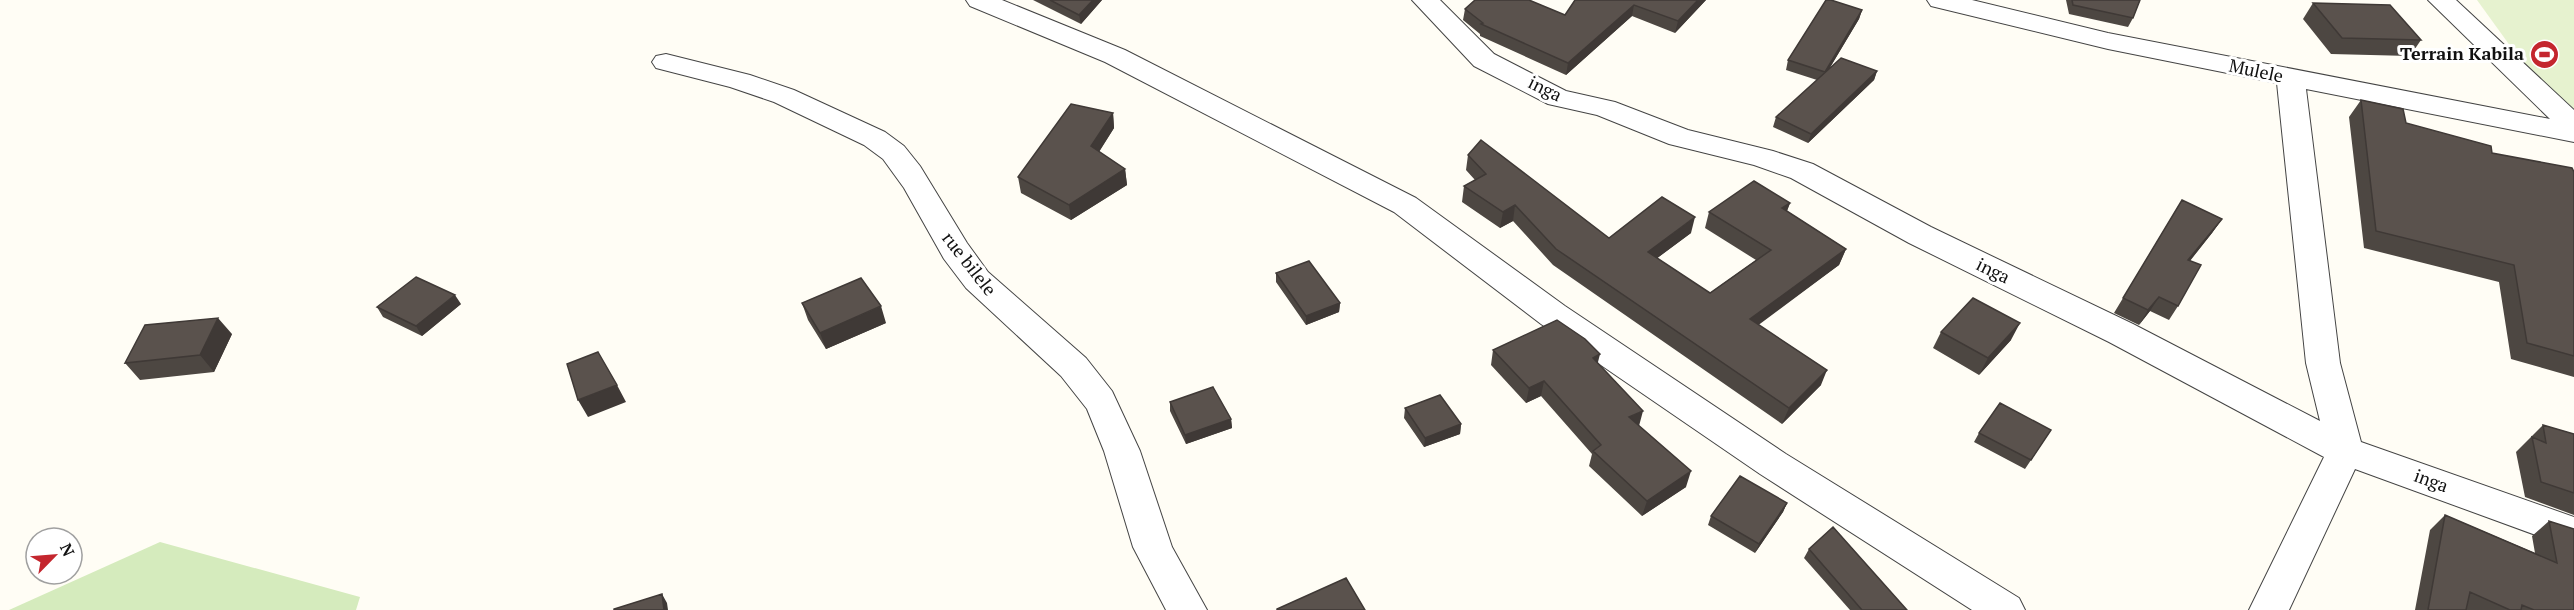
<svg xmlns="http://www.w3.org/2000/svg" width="2574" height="610" viewBox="0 0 2574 610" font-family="'PT Serif',serif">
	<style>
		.green { fill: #d5ebbd }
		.pitch { fill: #e6f2cf }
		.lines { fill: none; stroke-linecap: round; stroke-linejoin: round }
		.street-casing { stroke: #444; stroke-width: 2 }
		.street { fill: #fff; fill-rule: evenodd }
		.wall { fill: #4d4742 }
		.shaded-wall { fill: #3f3936 }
		.building { fill: #5a524d; stroke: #3f3936; stroke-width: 1.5 }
		.labels { text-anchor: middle; stroke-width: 6; stroke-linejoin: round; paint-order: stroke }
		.poi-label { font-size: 18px; font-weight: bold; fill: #111; stroke: #fff; text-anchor: end }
		.street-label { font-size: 18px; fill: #111; stroke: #fff }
	</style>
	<rect width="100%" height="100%" fill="#fffdf5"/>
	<!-- green -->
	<path class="green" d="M160,542L360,597L356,610H9Z"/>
	<!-- pitch -->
	<path class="pitch" d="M2477,0H2574V109L2555,108Z"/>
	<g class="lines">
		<defs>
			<path id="street" d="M966,0H1002L1125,50L1416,198L1565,306L1786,454L2019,598L2025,610H1972L1760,474L1541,324L1394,212L1105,62L970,6Z
				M1412,0H1440L1494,54L1566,91L1615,102L1688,130L1773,151L1813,164L1931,227L2133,324L2320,421L2306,363L2277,83L2108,49L1931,6L1927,0H1972L2108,33L2550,119L2428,0H2456L2574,110V142L2306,89L2340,363L2361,442L2574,517V549L2355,469L2289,610H2249L2324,457L2109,342L1909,243L1791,178L1754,165L1669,144L1597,115L1548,104L1474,66Z
				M666,54L750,75L794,90L885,132L904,146L920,166L967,243L988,272L1086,358L1112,391L1140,451L1172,547L1207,610H1166L1133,547L1104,451L1087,409L1061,376L966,288L944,259L904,188L883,159L864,145L774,102L730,87L656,68L652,62L656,56Z"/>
		</defs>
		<!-- street casing -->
		<use href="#street" class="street-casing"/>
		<!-- street -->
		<use href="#street" class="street"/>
	</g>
	<!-- wall -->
	<path class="wall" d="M1033,0H1102L1081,24Z
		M1575,0H1706L1675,33L1632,16L1566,75L1480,36V34L1463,20L1465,9L1565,15Z
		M2066,0H2140L2133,18L2128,27L2069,14Z
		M2313,3L2421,40L2410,56L2331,54L2303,19Z
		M1862,10L1859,19L1829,69L1877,71L1874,80L1808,143L1773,127L1776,117L1817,80L1786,70L1788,60Z
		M2361,100L2406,123L2492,153L2574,172V377L2511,359L2499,282L2364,248L2349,117Z
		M1113,113L1114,128L1099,152L1125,169L1127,185L1071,220L1021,193L1018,177Z
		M1468,155L1609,238L1691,233L1657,258L1710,293L1756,260L1705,228L1709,212L1790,203L1787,211L1846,249L1839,265L1758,324L1821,385L1782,424L1553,265L1513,221L1500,228L1462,202L1464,186L1475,180L1466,170Z
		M2182,200L2222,219L2212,233L2190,261L2178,306L2169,320L2150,311L2139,325L2114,313Z
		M1276,273L1340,303L1339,312L1306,325L1276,282Z
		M802,303L886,323L826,349L808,320Z
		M461,304L422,336L383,317L377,307Z
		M1941,332L2011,340L1979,375L1933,348Z
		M232,334L214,372L140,380L125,363Z
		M1493,350L1598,363L1639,426L1686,487L1642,516L1589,466L1592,454L1541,396L1526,403L1491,365Z
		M1170,402L1231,419L1232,428L1186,444L1170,411Z
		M1405,408L1461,424L1460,434L1424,447L1404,418Z
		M2543,425L2574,434V515L2525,497L2516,452Z
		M2051,430L2025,469L1974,442L1979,433Z
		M1787,503L1783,512L1755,553L1708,525L1711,516Z
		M2445,515L2535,553L2532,536L2549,521L2574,610H2415L2430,530Z
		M1809,549L1906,610H1850L1804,558Z"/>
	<!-- shaded-wall -->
	<path class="shaded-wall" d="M1093,0H1102L1081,24L1079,15Z
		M1698,0H1706L1675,33L1678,21Z
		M1634,5L1632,16L1566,75L1568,63Z
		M1862,10L1859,19L1822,81L1825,72Z
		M1877,71L1874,80L1808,143L1811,134Z
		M1113,113L1114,128L1093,161L1091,146Z
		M1125,169L1127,185L1071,220L1069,205Z
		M1790,203L1784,218L1782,208Z
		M1515,205L1513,221L1500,228L1503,212Z
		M1695,217L1691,233L1644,268L1648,252Z
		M2222,219L2212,233L2179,274L2188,260Z
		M1846,249L1839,265L1745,335L1750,319Z
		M455,295L461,304L422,336L416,326Z
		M2159,297L2150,311L2139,325L2148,310Z
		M1340,303L1339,312L1306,325V316Z
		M881,306L886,323L826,349L820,333Z
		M218,318L232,334L214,372L200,355Z
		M2020,323L2011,340L1979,375L1988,358Z
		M1600,354L1596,370L1593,358Z
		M1827,370L1821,385L1782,424L1789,408Z
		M1544,381L1541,396L1526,403L1529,388Z
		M617,385L626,402L588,417L578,400Z
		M1643,411L1639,426L1629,417Z
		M1231,419L1232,428L1186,444L1185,435Z
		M1461,424L1460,434L1424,447L1425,438Z
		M1691,471L1686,487L1642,516L1647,501Z
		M1787,503L1783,512L1755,553L1759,544Z
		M662,594L667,603L668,610H664Z"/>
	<!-- building -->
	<path class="building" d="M1050,0H1093L1079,15Z
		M1475,0H1529L1565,15L1575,0H1698L1678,21L1634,5L1568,63L1481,24L1483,23L1465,9Z
		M1826,0H1831L1862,10L1825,72L1788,60Z
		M2072,0H2140L2133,18L2073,5Z
		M2313,3L2390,5L2421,40L2342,38Z
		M1841,58L1877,71L1811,134L1776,117Z
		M2361,100L2403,109L2406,123L2491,146L2492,153L2572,168L2574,172V356L2527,343L2514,265L2376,231Z
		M1071,104L1113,113L1091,146L1125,169L1069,205L1018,177Z
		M1481,140L1609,238L1662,197L1695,217L1648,252L1710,293L1771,250L1709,212L1754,181L1790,203L1782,208L1846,249L1750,319L1827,370L1789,408L1556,249L1515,205L1503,212L1464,186L1486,174L1468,155Z
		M2182,200L2222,219L2188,260L2201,265L2178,306L2159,297L2148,310L2123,298Z
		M1309,261L1340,303L1306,316L1276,273Z
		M416,277L455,295L416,326L377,307Z
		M861,278L881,306L820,333L802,303Z
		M1973,298L2020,323L1988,358L1941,332Z
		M218,318L200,355L125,363L145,325Z
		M1557,320L1585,339L1600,354L1593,358L1643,411L1629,417L1691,471L1647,501L1593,451L1601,445L1544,381L1529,388L1493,350Z
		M598,352L617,385L578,400L567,364Z
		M1213,387L1231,419L1185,435L1170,402Z
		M1440,395L1461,424L1425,438L1405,408Z
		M2000,403L2051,430L2031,460L1979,433Z
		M2543,425L2574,434V493L2541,482L2532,437L2546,443Z
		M1740,476L1787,503L1759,544L1711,516Z
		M2445,515L2557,563L2549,521L2574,529V610H2534L2522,605L2521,610H2510L2470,592L2466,610H2428Z
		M1833,527L1907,610H1862L1809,549Z
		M1346,578L1365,610H1277V609Z
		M662,594L664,610H614V609Z"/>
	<!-- icons -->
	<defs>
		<symbol id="stadium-disc" viewBox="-11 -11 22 22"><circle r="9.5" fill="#c4262e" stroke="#fff"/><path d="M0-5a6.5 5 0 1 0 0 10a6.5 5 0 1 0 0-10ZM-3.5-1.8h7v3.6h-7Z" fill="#fff"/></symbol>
	</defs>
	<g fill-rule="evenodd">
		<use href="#stadium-disc" x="2528" y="38" width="33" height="33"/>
	</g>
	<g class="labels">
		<!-- poi labels -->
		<g class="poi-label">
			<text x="2524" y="60">Terrain Kabila</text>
		</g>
		<!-- street labels -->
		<g class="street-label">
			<text transform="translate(2256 71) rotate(12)" y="6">Mulele</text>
			<text transform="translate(1545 89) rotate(26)" y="6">inga</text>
			<text transform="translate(969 264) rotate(52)" y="6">rue bilele</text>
			<text transform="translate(1993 271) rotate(26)" y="6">inga</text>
			<text transform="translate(2431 481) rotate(20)" y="6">inga</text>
		</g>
	</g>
	<!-- north arrow -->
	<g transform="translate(54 556) rotate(65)"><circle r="28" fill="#ffffff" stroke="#a0a0a0" stroke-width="1.5"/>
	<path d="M0-4.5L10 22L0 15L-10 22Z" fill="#c4262e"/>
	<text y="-9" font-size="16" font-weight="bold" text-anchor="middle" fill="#111111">N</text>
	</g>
</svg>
